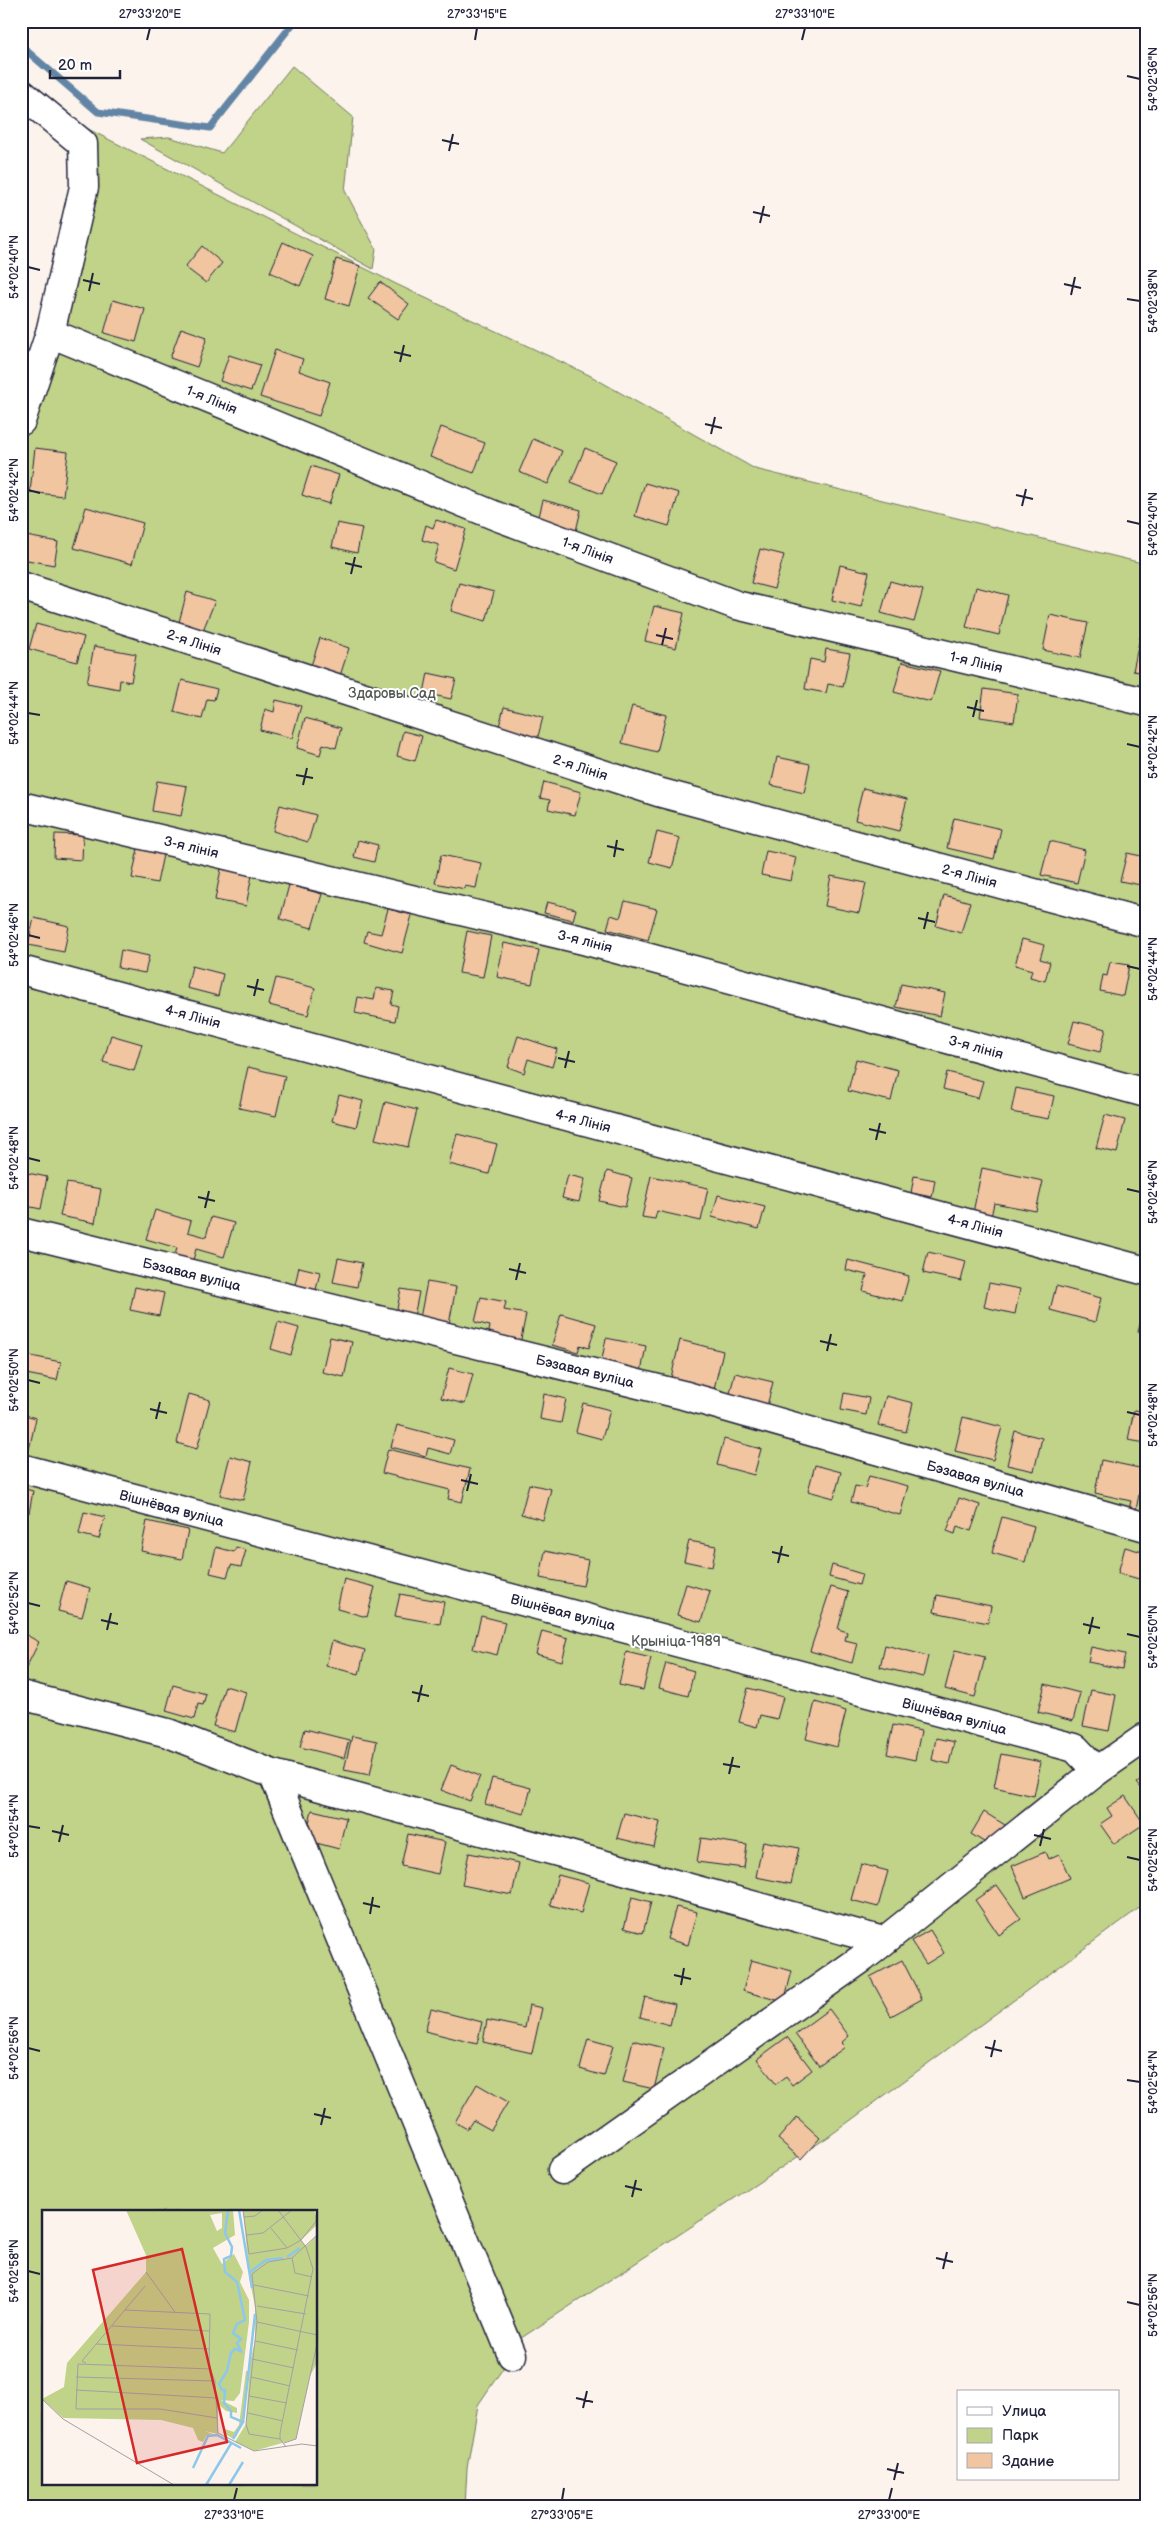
<svg xmlns="http://www.w3.org/2000/svg" width="1167" height="2528" viewBox="0 0 1167 2528" font-family="'Balsamiq Sans',sans-serif">
	<style>
		.green { fill: #c0d388; stroke: #717a62; fill-rule: evenodd }
		.lines { fill: none; stroke-linecap: round; stroke-linejoin: round }
		.stream { stroke: #6285a5; stroke-width: 7 }
		.building { fill: #f0c5a0; stroke: #22223b }
		.street-casing { stroke: #22223b; stroke-width: 31 }
		.street { stroke: #fff; stroke-width: 28 }
		.ticks { fill: none; stroke: #22223b; stroke-width: 2 }
		.labels { text-anchor: middle; stroke-width: 4; stroke-linejoin: round; paint-order: stroke }
		.street-label { font-size: 14px; fill: #22223b; stroke: #fff }
		.park-label { font-size: 14px; fill: #515752; stroke: #fff }
		.inset-river { fill: none; stroke: #8dc7ec; stroke-width: 2.5 }
		.inset-road { fill: none; stroke: #a59fa5; stroke-width: 1 }
		.view { fill: #d62828; fill-opacity: 0.15; stroke: #d62828; stroke-width: 2.5 }
		.inset-edge { fill: none; stroke: #22223b; stroke-width: 2.5 }
		.neatline { fill: none; stroke: #22223b; stroke-width: 2 }
		.ticks-label { font-size: 12px; text-anchor: middle; fill: #22223b }
	</style>
	<rect width="100%" height="100%" fill="#fcf3ec"/>
	<filter id="ink" filterUnits="userSpaceOnUse"><feTurbulence type="fractalNoise" baseFrequency=".02" numOctaves="2"/><feDisplacementMap in="SourceGraphic" scale="10" xChannelSelector="R" yChannelSelector="G"/><feConvolveMatrix kernelMatrix="1 2 1 2 8 2 1 2 1" color-interpolation-filters="sRGB"/></filter>
	<g filter="url(#ink)">
		<!-- green -->
		<path class="green" d="M292,66L353,117L345,191L376,249L373,269L140,139L169,137L222,153Z
			M86,128L398,285L589,375L755,469L1146,564V1903L828,2137L509,2346L512,2355L478,2405L467,2468L465,2507H21V378L47,305ZM44,2212H316V2484H44Z"/>
		<g class="lines">
			<!-- stream -->
			<path class="stream" d="M21,46L98,112L210,128L295,21"/>
		</g>
		<!-- building -->
		<path class="building" d="M283,242L313,256L300,286L270,272Z
			M202,246L222,263L206,283L185,267Z
			M336,259L360,266L349,306L325,299Z
			M380,282L409,304L398,319L368,298Z
			M113,300L145,309L136,342L104,333Z
			M181,328L207,337L197,367L170,358Z
			M275,350L303,359L299,371L330,382L319,416L260,397Z
			M229,355L260,365L251,391L220,381Z
			M441,427L485,443L474,473L430,457Z
			M533,439L562,451L548,484L519,472Z
			M35,448L68,452L63,496L30,492Z
			M585,448L616,461L602,494L571,482Z
			M311,466L339,475L329,504L302,495Z
			M645,483L679,493L669,526L635,516Z
			M543,500L581,510L575,535L537,525Z
			M86,507L143,523L132,564L74,548Z
			M436,520L466,529L454,569L434,562L439,545L422,540L426,525L433,528Z
			M337,523L362,528L357,553L332,547Z
			M26,536L58,542L54,565L22,559Z
			M760,549L784,555L774,589L751,583Z
			M840,565L869,572L861,607L832,600Z
			M890,581L923,590L914,622L881,613Z
			M459,583L494,592L486,621L451,611Z
			M976,587L1008,595L999,635L966,627Z
			M187,592L215,601L203,630L179,622Z
			M654,606L684,613L676,648L645,641Z
			M1050,615L1088,623L1080,658L1043,650Z
			M36,624L84,637L77,662L29,649Z
			M1140,637L1146,638V673L1133,671Z
			M320,638L349,648L338,682L309,672Z
			M94,646L136,654L131,682L120,680L119,689L87,683Z
			M826,649L850,653L843,687L828,684L826,693L805,689L810,659L824,662Z
			M902,662L940,671L931,702L894,692Z
			M428,673L456,679L451,699L424,693Z
			M182,680L217,689L214,700L207,699L202,719L174,712Z
			M984,689L1018,694L1014,722L980,717Z
			M276,700L301,706L292,738L260,730L265,709L274,712Z
			M632,706L666,715L657,752L622,743Z
			M504,707L543,717L536,744L497,734Z
			M305,718L341,728L336,748L323,744L320,755L297,748Z
			M403,731L422,736L415,761L397,756Z
			M777,757L810,764L804,793L771,785Z
			M157,781L187,786L181,816L152,811Z
			M544,782L581,792L575,815L548,809L550,800L540,798Z
			M863,788L907,799L899,831L855,820Z
			M280,805L316,815L308,842L273,831Z
			M954,818L1001,829L994,859L947,848Z
			M657,832L680,838L672,868L649,862Z
			M55,834L83,835L82,860L54,858Z
			M358,840L378,845L374,862L354,857Z
			M1050,841L1085,850L1077,883L1041,875Z
			M139,844L164,850L157,883L132,878Z
			M766,851L796,857L791,881L761,875Z
			M1127,853L1146,857V886L1120,881Z
			M441,855L481,863L476,888L465,886V889L435,883Z
			M221,869L252,875L246,906L215,900Z
			M831,876L866,883L859,913L825,906Z
			M289,885L322,894L312,928L280,919Z
			M944,895L970,902L961,933L936,926Z
			M625,901L657,909L648,940L607,929L611,915L620,918Z
			M547,902L576,909L573,920L544,913Z
			M388,909L412,915L402,953L364,942L367,931L381,934Z
			M34,918L69,926L64,952L28,945Z
			M467,931L491,936L483,977L459,973Z
			M1022,939L1044,945L1040,959L1050,962L1045,981L1030,977L1032,970L1015,965Z
			M504,943L539,950L532,984L497,977Z
			M121,950L149,956L145,973L118,968Z
			M1110,962L1129,965L1123,996L1100,991L1103,975L1107,976Z
			M192,966L223,974L218,996L187,988Z
			M276,978L315,988L308,1015L269,1005Z
			M901,984L945,993L940,1016L896,1007Z
			M376,988L394,991L391,1004L398,1006L395,1021L355,1013L358,997L374,1000Z
			M1074,1021L1106,1029L1100,1052L1068,1044Z
			M111,1035L142,1044L134,1071L103,1062Z
			M518,1036L557,1049L552,1067L528,1059L524,1073L508,1067Z
			M856,1059L898,1070L891,1101L848,1091Z
			M248,1067L285,1076L276,1116L239,1108Z
			M947,1072L983,1081L978,1098L943,1089Z
			M1016,1088L1054,1096L1049,1119L1011,1112Z
			M339,1095L363,1101L356,1127L332,1121Z
			M385,1102L417,1110L408,1147L375,1139Z
			M1105,1115L1125,1120L1117,1153L1096,1148Z
			M457,1134L497,1144L489,1174L449,1164Z
			M982,1168L1043,1181L1036,1211L994,1203L991,1217L973,1213Z
			M607,1171L632,1178L625,1207L599,1201Z
			M23,1172L47,1177L41,1209L21,1205Z
			M568,1175L585,1179L579,1202L562,1198Z
			M651,1176L708,1188L701,1221L657,1211L655,1219L642,1217Z
			M914,1176L935,1180L932,1197L911,1193Z
			M67,1183L101,1189L95,1223L60,1216Z
			M718,1195L765,1207L759,1229L712,1217Z
			M155,1210L191,1221L188,1232L206,1237L211,1217L234,1223L224,1257L196,1249L191,1268L173,1262L177,1248L146,1239Z
			M928,1252L966,1261L961,1281L923,1273Z
			M338,1258L362,1263L357,1287L333,1282Z
			M848,1260L909,1276L902,1301L863,1291L867,1275L846,1270Z
			M299,1267L320,1272L314,1299L293,1294Z
			M427,1282L456,1287L449,1324L420,1318Z
			M989,1283L1020,1289L1015,1314L984,1307Z
			M1056,1286L1101,1298L1095,1322L1050,1310Z
			M135,1287L164,1293L159,1316L130,1310Z
			M401,1289L419,1292L414,1317L396,1314Z
			M481,1297L506,1302L504,1310L526,1314L520,1344L488,1337L490,1326L475,1322Z
			M1144,1309L1146,1310V1334L1138,1332Z
			M561,1314L596,1324L589,1348L580,1345L578,1352L552,1345Z
			M278,1322L299,1328L291,1355L271,1349Z
			M330,1337L352,1342L344,1377L322,1372Z
			M606,1338L646,1346L641,1372L601,1365Z
			M680,1340L723,1351L713,1393L670,1382Z
			M21,1354L61,1362L57,1380L21,1373Z
			M449,1368L473,1374L465,1404L441,1398Z
			M735,1373L773,1382L767,1406L729,1397Z
			M844,1393L869,1398L866,1415L841,1410Z
			M189,1394L210,1400L197,1449L177,1443Z
			M544,1394L566,1399L561,1423L540,1419Z
			M886,1396L913,1403L906,1432L878,1425Z
			M583,1403L610,1410L602,1439L576,1432Z
			M1134,1410L1146,1412V1443L1128,1440Z
			M21,1414L36,1418L29,1450L21,1448Z
			M963,1417L1002,1427L993,1460L955,1451Z
			M397,1425L454,1440L450,1454L428,1448L426,1456L391,1447Z
			M1015,1431L1042,1438L1034,1471L1007,1465Z
			M724,1439L761,1449L754,1475L717,1465Z
			M388,1449L470,1469L462,1502L448,1499L450,1490L382,1473Z
			M230,1456L252,1462L243,1500L220,1495Z
			M1101,1460L1144,1469L1135,1515L1128,1513L1131,1501L1095,1493Z
			M815,1465L841,1472L834,1498L808,1491Z
			M869,1476L908,1486L900,1515L851,1502L855,1486L865,1488Z
			M529,1484L551,1489L543,1520L521,1514Z
			M21,1488L33,1491L29,1513L21,1511Z
			M959,1498L980,1505L971,1531L957,1526L955,1534L947,1531Z
			M84,1512L105,1517L99,1539L79,1534Z
			M1002,1517L1034,1526L1025,1562L992,1553Z
			M147,1521L188,1530L182,1559L141,1551Z
			M689,1541L716,1546L712,1567L684,1561Z
			M216,1547L234,1552L236,1547L246,1550L241,1567L231,1565L227,1577L210,1573Z
			M1125,1547L1146,1553V1581L1118,1573Z
			M545,1551L588,1560L583,1586L540,1578Z
			M832,1565L862,1574L859,1585L829,1577Z
			M344,1579L375,1587L367,1617L337,1609Z
			M66,1581L90,1588L82,1617L58,1611Z
			M686,1584L710,1591L701,1622L677,1615Z
			M831,1587L848,1592L838,1629L847,1632L845,1640L857,1643L852,1663L810,1651Z
			M400,1594L444,1602L440,1624L395,1616Z
			M937,1595L991,1606L988,1623L934,1612Z
			M481,1616L505,1622L497,1655L473,1649Z
			M542,1631L568,1638L562,1661L536,1654Z
			M21,1632L39,1642L21,1678Z
			M332,1641L365,1650L359,1674L326,1666Z
			M885,1645L928,1656L923,1677L880,1667Z
			M1091,1647L1125,1654L1122,1669L1088,1662Z
			M955,1650L985,1657L975,1697L945,1689Z
			M626,1652L651,1658L643,1690L619,1685Z
			M666,1663L694,1671L688,1696L659,1688Z
			M1045,1684L1080,1693L1073,1721L1038,1712Z
			M173,1685L206,1694L203,1705L198,1704L194,1719L166,1711Z
			M225,1686L246,1692L235,1732L213,1726Z
			M748,1688L783,1697L777,1719L760,1715L757,1727L739,1722Z
			M1091,1690L1116,1695L1109,1731L1083,1726Z
			M815,1702L846,1711L837,1747L806,1739Z
			M893,1725L921,1731L915,1760L887,1754Z
			M305,1729L349,1740L344,1758L300,1747Z
			M352,1736L377,1741L370,1775L344,1770Z
			M936,1738L954,1742L949,1764L932,1760Z
			M1001,1754L1041,1762L1034,1796L994,1787Z
			M451,1765L480,1776L470,1801L441,1790Z
			M1146,1777V1794L1137,1783Z
			M492,1778L531,1788L524,1814L485,1804Z
			M1125,1796L1144,1824L1114,1844L1100,1824L1112,1816L1107,1808Z
			M312,1810L346,1818L339,1849L305,1840Z
			M984,1812L1005,1825L992,1847L971,1834Z
			M624,1813L660,1822L654,1847L617,1838Z
			M408,1834L445,1842L438,1874L401,1866Z
			M701,1838L747,1845L744,1868L697,1862Z
			M763,1841L799,1848L791,1884L756,1877Z
			M1045,1852L1048,1859L1059,1854L1070,1878L1025,1897L1012,1866Z
			M469,1853L519,1863L512,1895L462,1885Z
			M861,1864L888,1871L878,1907L851,1900Z
			M558,1875L589,1883L581,1913L550,1905Z
			M997,1885L1021,1919L999,1935L975,1900Z
			M632,1897L651,1902L643,1933L624,1928Z
			M676,1907L697,1912L688,1945L667,1939Z
			M930,1930L944,1953L926,1964L911,1941Z
			M751,1960L792,1971L784,2002L743,1991Z
			M902,1960L922,1999L891,2016L870,1977Z
			M645,1997L675,2004L670,2025L640,2017Z
			M529,2005L542,2008L532,2053L483,2042L487,2020L525,2028Z
			M431,2009L482,2022L477,2044L425,2031Z
			M829,2009L849,2036L841,2043L845,2047L819,2066L795,2034Z
			M787,2037L812,2070L792,2085L786,2077L776,2084L757,2059Z
			M588,2039L613,2046L604,2076L580,2069Z
			M633,2040L664,2048L654,2089L623,2082Z
			M477,2084L508,2102L491,2130L473,2120L467,2129L455,2122Z
			M797,2117L820,2138L801,2159L778,2139Z"/>
		<g class="lines">
			<defs>
				<g id="street">
					<path d="M21,93L83,144L84,187L50,333L21,421"/>
					<path id="s1" d="M50,333L496,516L736,605L1146,702"/>
					<path id="s2" d="M21,586L658,792L1146,923"/>
					<path id="s3" d="M21,806L587,941L1146,1093"/>
					<path id="s4" d="M21,970L1146,1271"/>
					<path id="s5" d="M21,1232L683,1395L1146,1527"/>
					<path id="s6" d="M21,1468L1075,1748L1097,1771"/>
					<path d="M21,1695L168,1733L273,1774L883,1941"/>
					<path d="M273,1774L512,2355"/>
					<path d="M562,2170L864,1957L1097,1771L1146,1737"/>
				</g>
			</defs>
			<!-- street casing -->
			<use href="#street" class="street-casing"/>
			<!-- street -->
			<use href="#street" class="street"/>
		</g>
	</g>
	<!-- ticks -->
	<path class="ticks" d="M147,40L150,28M475,40L477,28M802,40L805,28M1127,76L1140,79M442,140L459,144M449,151L453,134M753,212L770,216M760,223L764,206M28,267L40,270M83,280L100,284M1064,284L1081,288M89,291L93,273M1071,295L1075,277M1127,299L1140,301M394,352L411,356M400,362L404,345M705,424L722,428M711,434L715,417M28,490L40,493M1016,495L1033,499M1022,506L1026,489M1127,521L1140,524M345,563L362,567M351,574L355,557M656,635L673,639M662,645L666,628M967,707L984,711M28,713L40,715M973,717L977,700M1127,744L1140,747M296,775L313,778M303,785L307,768M607,846L624,850M614,857L617,840M918,918L935,922M924,929L928,912M28,935L40,938M1127,966L1140,969M247,986L264,990M254,996L258,979M558,1058L575,1062M565,1068L569,1051M869,1129L886,1133M876,1140L880,1123M28,1158L40,1161M1127,1189L1140,1192M198,1197L215,1201M205,1208L209,1191M509,1269L526,1273M516,1280L520,1263M820,1341L837,1345M827,1351L831,1334M28,1380L40,1383M150,1409L167,1413M1127,1412L1140,1415M156,1419L160,1402M461,1480L478,1484M467,1491L471,1474M772,1552L789,1556M778,1563L782,1546M28,1603L40,1606M101,1620L118,1624M1083,1624L1100,1628M107,1630L111,1613M1089,1634L1093,1617M1127,1634L1140,1637M412,1692L429,1696M418,1702L422,1685M723,1764L740,1767M729,1774L733,1757M28,1826L40,1828M52,1831L69,1835M1034,1835L1051,1839M59,1842L63,1825M1040,1846L1044,1829M1127,1857L1140,1860M363,1903L380,1907M370,1914L373,1897M674,1975L691,1979M681,1985L684,1968M985,2047L1002,2051M28,2048L40,2051M991,2057L995,2040M1127,2080L1140,2082M314,2114L331,2118M321,2125L325,2108M625,2186L642,2190M632,2197L636,2180M936,2258L953,2262M943,2269L947,2252M28,2271L40,2274M1127,2302L1140,2305M576,2398L593,2402M583,2408L587,2391M887,2469L904,2473M894,2480L898,2463M234,2500L237,2488M562,2500L564,2488M889,2500L892,2488"/>
	<g class="labels">
		<!-- street labels -->
		<g class="street-label">
			<text dy="5" stroke="none"><textPath href="#s1" startOffset="175">1-я Лінія</textPath></text>
			<text dy="5" stroke="none"><textPath href="#s1" startOffset="580">1-я Лінія</textPath></text>
			<text dy="5" stroke="none"><textPath href="#s2" startOffset="182">2-я Лінія</textPath></text>
			<text dy="5" stroke="none"><textPath href="#s1" startOffset="985">1-я Лінія</textPath></text>
			<text dy="5" stroke="none"><textPath href="#s2" startOffset="588">2-я Лінія</textPath></text>
			<text dy="5" stroke="none"><textPath href="#s3" startOffset="175">3-я лінія</textPath></text>
			<text dy="5" stroke="none"><textPath href="#s2" startOffset="992">2-я Лінія</textPath></text>
			<text dy="5" stroke="none"><textPath href="#s3" startOffset="580">3-я лінія</textPath></text>
			<text dy="5" stroke="none"><textPath href="#s4" startOffset="178">4-я Лінія</textPath></text>
			<text dy="5" stroke="none"><textPath href="#s3" startOffset="985">3-я лінія</textPath></text>
			<text dy="5" stroke="none"><textPath href="#s4" startOffset="582">4-я Лінія</textPath></text>
			<text dy="5" stroke="none"><textPath href="#s4" startOffset="988">4-я Лінія</textPath></text>
			<text dy="5" stroke="none"><textPath href="#s5" startOffset="176">Бэзавая вуліца</textPath></text>
			<text dy="5" stroke="none"><textPath href="#s5" startOffset="581">Бэзавая вуліца</textPath></text>
			<text dy="5" stroke="none"><textPath href="#s5" startOffset="986">Бэзавая вуліца</textPath></text>
			<text dy="5" stroke="none"><textPath href="#s6" startOffset="156">Вішнёвая вуліца</textPath></text>
			<text dy="5" stroke="none"><textPath href="#s6" startOffset="561">Вішнёвая вуліца</textPath></text>
			<text dy="5" stroke="none"><textPath href="#s6" startOffset="966">Вішнёвая вуліца</textPath></text>
		</g>
		<!-- park labels -->
		<g class="park-label">
			<text x="392" y="698">Здаровы Сад</text>
			<text x="676" y="1646">Крыніца-1989</text>
		</g>
	</g>
	<!-- overview -->
	<g transform="translate(42 2210)">
		<rect width="275" height="275" fill="#fcf3ec"/>
		<path d="M84,0H191L193,25L171,38L180,54L192,44L201,62L198,72L207,90V112L198,183L192,191L179,190L195,198V203L184,201L176,194V224L163,221L171,224L165,225L161,232L156,230L151,218L119,210L21,208L0,189L22,177L25,153L104,62V45ZM180,3V18L175,21L168,5ZM201,0H272L275,9L274,16L259,30L264,36L275,25V153L268,166L254,229L212,241L193,232L204,214L208,153L213,131V96L208,72ZM204,161H207L202,210L194,227L190,228L181,223L183,219L192,222L197,215Z" fill="#c0d388" fill-rule="evenodd"/>
		<path class="inset-river" d="M186,0L183,23L190,37L189,46L182,49L183,62L195,72L203,110L195,114L191,123L199,129L195,133L199,141L193,139L189,143L185,161L177,174L180,180H183L182,193L189,201V207L201,212L191,229M197,0L210,78M245,47L258,38M207,63L224,50L241,48M201,212L213,104M151,258L166,226L175,225L199,238M164,275L190,232M187,275L201,252"/>
		<path class="inset-road" d="M201,0L207,44L245,38L259,30L275,10M236,0L264,37L271,59L238,223V229L244,237M202,7L213,6L221,0M229,18L245,38M205,25L221,23L250,0M250,48L253,63L270,67M104,62L133,102M212,75L267,86M215,96L264,104M83,100L168,104L167,156L173,171L176,223L212,241L260,234L275,236M215,112L275,125M70,116L167,121M213,131L256,140M54,134L167,139M210,149L252,158M44,153L40,151L103,76M169,159L36,154L34,199H118L175,208M34,167L173,171M209,167L248,176M34,180L175,188M207,186L245,193M0,189L21,209L132,275M206,203L241,211M238,229L207,224L204,214L215,112L210,64L226,52L250,48L275,25M242,233L254,229L275,134"/>
		<path class="view" d="M140,39L185,232L95,253L51,60Z"/>
		<rect width="275" height="275" class="inset-edge"/>
	</g>
	<!-- margin -->
	<rect width="1167" height="2528" fill="none" stroke="#fff" stroke-width="55"/>
	<!-- legend -->
	<rect x="957" y="2390" width="162" height="90" fill="#ffffff" stroke="#a7a7b1"/>
	<rect x="967" y="2407" width="25" height="8" fill="#ffffff" stroke="#a7a7b1"/>
	<text x="1002" y="2416" font-size="15" fill="#22223b">Улица</text>
	<rect x="967" y="2428" width="25" height="15" fill="#c0d388" stroke="#a7a7b1"/>
	<text x="1002" y="2440" font-size="15" fill="#22223b">Парк</text>
	<rect x="967" y="2453" width="25" height="15" fill="#f0c5a0" stroke="#a7a7b1"/>
	<text x="1002" y="2466" font-size="15" fill="#22223b">Здание</text>
	<!-- scale -->
	<path d="M50 70v8h70v-8" fill="none" stroke="#22223b" stroke-width="2.5"/>
	<text x="58" y="70" font-size="15" fill="#22223b" stroke="#ffffff" stroke-width="4" paint-order="stroke">20 m</text>
	<rect x="28" y="28" width="1112" height="2472" class="neatline"/>
	<g class="ticks-label">
		<text x="150" y="18">27°33'20"E</text>
		<text x="477" y="18">27°33'15"E</text>
		<text x="805" y="18">27°33'10"E</text>
		<text transform="translate(1153 79) rotate(-90)" y="4">54°02'36"N</text>
		<text transform="translate(14 267) rotate(-90)" y="4">54°02'40"N</text>
		<text transform="translate(1153 301) rotate(-90)" y="4">54°02'38"N</text>
		<text transform="translate(14 490) rotate(-90)" y="4">54°02'42"N</text>
		<text transform="translate(1153 524) rotate(-90)" y="4">54°02'40"N</text>
		<text transform="translate(14 713) rotate(-90)" y="4">54°02'44"N</text>
		<text transform="translate(1153 747) rotate(-90)" y="4">54°02'42"N</text>
		<text transform="translate(14 935) rotate(-90)" y="4">54°02'46"N</text>
		<text transform="translate(1153 969) rotate(-90)" y="4">54°02'44"N</text>
		<text transform="translate(14 1158) rotate(-90)" y="4">54°02'48"N</text>
		<text transform="translate(1153 1192) rotate(-90)" y="4">54°02'46"N</text>
		<text transform="translate(14 1380) rotate(-90)" y="4">54°02'50"N</text>
		<text transform="translate(1153 1415) rotate(-90)" y="4">54°02'48"N</text>
		<text transform="translate(14 1603) rotate(-90)" y="4">54°02'52"N</text>
		<text transform="translate(1153 1637) rotate(-90)" y="4">54°02'50"N</text>
		<text transform="translate(14 1826) rotate(-90)" y="4">54°02'54"N</text>
		<text transform="translate(1153 1860) rotate(-90)" y="4">54°02'52"N</text>
		<text transform="translate(14 2048) rotate(-90)" y="4">54°02'56"N</text>
		<text transform="translate(1153 2082) rotate(-90)" y="4">54°02'54"N</text>
		<text transform="translate(14 2271) rotate(-90)" y="4">54°02'58"N</text>
		<text transform="translate(1153 2305) rotate(-90)" y="4">54°02'56"N</text>
		<text x="234" y="2519">27°33'10"E</text>
		<text x="562" y="2519">27°33'05"E</text>
		<text x="889" y="2519">27°33'00"E</text>
	</g>
</svg>
